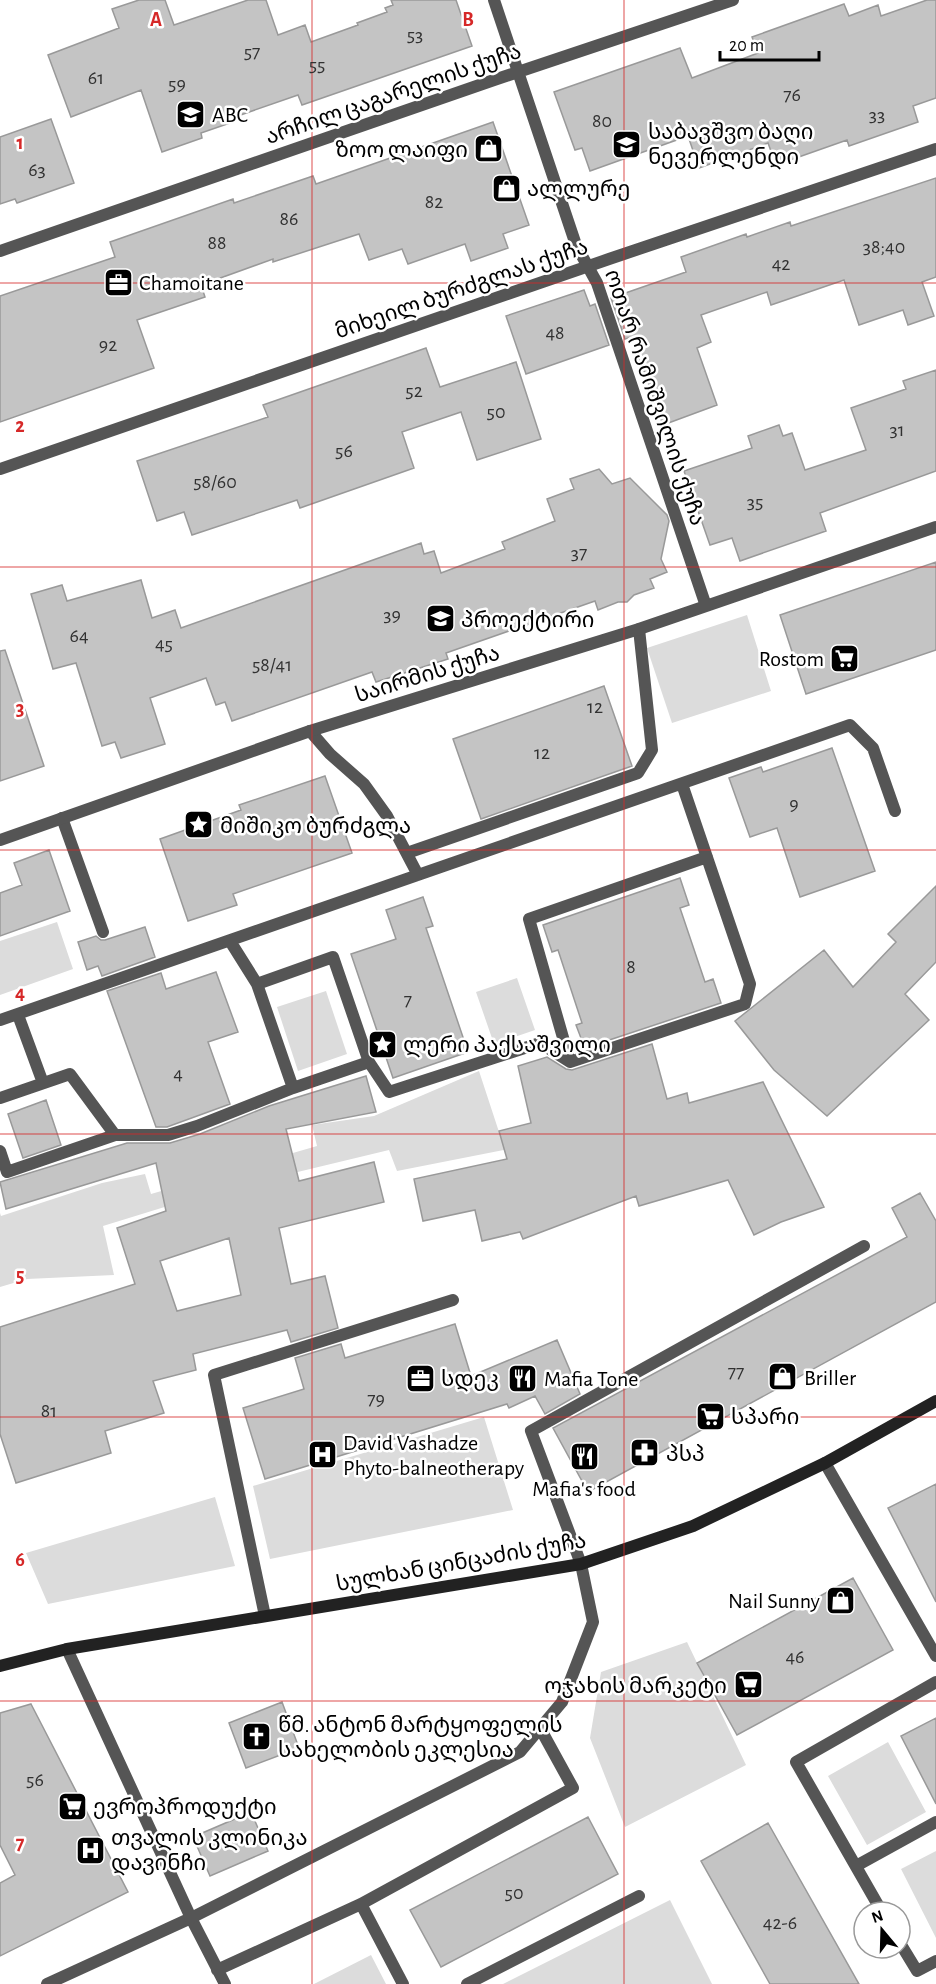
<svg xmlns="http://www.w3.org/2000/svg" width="936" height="1984" viewBox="0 0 936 1984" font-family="'Alegreya Sans','Noto Sans Georgian',sans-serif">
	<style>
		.green { fill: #dcdcdc }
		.building { fill: #c4c4c4; stroke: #999; stroke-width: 1.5; fill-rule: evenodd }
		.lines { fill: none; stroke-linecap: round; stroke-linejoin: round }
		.lane { stroke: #555; stroke-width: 12 }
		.street { stroke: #555; stroke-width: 12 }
		.secondary { stroke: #222; stroke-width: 12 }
		.grid { fill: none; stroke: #d62828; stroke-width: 1.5; stroke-opacity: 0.55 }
		.labels { text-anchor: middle; stroke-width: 5; stroke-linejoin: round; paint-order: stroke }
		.number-label { font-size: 20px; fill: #313131 }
		.street-label { font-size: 22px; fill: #000; stroke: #fff }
		.poi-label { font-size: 22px; fill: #000; stroke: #fff; text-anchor: start }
		.grid-label { font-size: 20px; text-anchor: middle; font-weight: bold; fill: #d62828; stroke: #fff; stroke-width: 5; stroke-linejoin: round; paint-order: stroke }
	</style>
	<rect width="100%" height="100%" fill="#fff"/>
	<!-- green -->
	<path class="green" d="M747,615L771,691L672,723L647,648Z
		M57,922L73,969L0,995V941Z
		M517,978L535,1030L494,1044L476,992Z
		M326,991L347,1054L298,1071L277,1007Z
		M479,1071L499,1132L637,1105L584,1134L397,1171L389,1150L210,1193L103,1226L114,1275L27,1279L0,1287V1213L1,1216L102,1183L145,1174L151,1194L317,1146L312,1125L374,1116Z
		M484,1417L513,1510L270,1559L253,1486Z
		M215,1497L235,1566L48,1604L26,1553Z
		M687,1642L746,1765L625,1827L590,1738L601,1672Z
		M888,1742L926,1812L867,1845L828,1776Z
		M936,1851V1938L901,1869Z
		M670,1900L712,1984H503Z
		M371,1955L386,1984H314Z"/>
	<!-- building -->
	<path class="building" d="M139,0H165L174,25L248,0H266L278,35L305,25L311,42L358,25L357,23L387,12L385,8L393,5L391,0H456L472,46L302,105L298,95L229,119L230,123L201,133L202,138L162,152L141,90L71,117L48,55L119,28L112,9Z
		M927,0H936V98L913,106L918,122L849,146L847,140L776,165L768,143L699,168L688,136L590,171L582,148L575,150L554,92L680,48L692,78L758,53L752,37L844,4L849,16L878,5L881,16Z
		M51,119L74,183L17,203L15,199L0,204V137Z
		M493,122L529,225L503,234L508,248L471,261L465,244L408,264L402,249L369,260L359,234L273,262V259L201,285L205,297L137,320L154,368L0,422V296L115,257L110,242L233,199L234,203L313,176L316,184Z
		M936,178V277L922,282L934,316L908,325L903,310L859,325L844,280L771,305L767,292L701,315L711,342L697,348L717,405L663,425L632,337L625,339L611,298L686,272L681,257L746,234L747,237L790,222L791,226Z
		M584,290L590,306L595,304L609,345L526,374L506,316Z
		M426,348L440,387L516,362L541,439L477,460L461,412L402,432L414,468L300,508L297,500L192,535L184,512L157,521L137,461L268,417L263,405Z
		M936,370V471L820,513L826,531L740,561L732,538L710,545L684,471L752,448L748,436L779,425L783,436L792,433L805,470L866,450L851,408L906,389L903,381Z
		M599,469L612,484L630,478L667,515L669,521L661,559L667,572L650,579L654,588L634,595L627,602H618L598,610L595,601L446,653L448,659L376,682L372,672L232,721L225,702L216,705L206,678L150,698L165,744L121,758L115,742L102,746L76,663L53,669L31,594L62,585L67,601L141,580L152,618L175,610L181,628L421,543L424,554L434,551L441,573L505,549L502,542L555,521L547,499L574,489L570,479Z
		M936,562V650L806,694L780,615Z
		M5,650L44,766L0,781V651Z
		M604,686L632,766L481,819L453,739Z
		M832,748L875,871L800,897L777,828L750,837L729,778L761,767L763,772Z
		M325,776L352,853L233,894L237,905L188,921L160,839L241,810L239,805Z
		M49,850L70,911L0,936V893L22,885L14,863Z
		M680,878L689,905L680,908L705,982L713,979L721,1003L576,1051L575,1049L584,1046L576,1025L582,1023L558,950L552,952L543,925Z
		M936,886V962L905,994L929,1020L827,1116L774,1070L735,1021L824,950L853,987L896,942L888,934Z
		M423,897L433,926L426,928L468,1052L393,1078L351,954L396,939L386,910Z
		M145,927L155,957L102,976L98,966L87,970L78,942L96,936L101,940H105Z
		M216,972L238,1032L208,1042L230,1104L167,1127H156L107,991L161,973L166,989Z
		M652,1044L667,1099L687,1093L689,1103L763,1082L824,1207L781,1222L754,1235L728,1180L639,1206L636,1196L523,1239L520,1232L482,1241L475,1210L423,1221L414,1179L507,1159L499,1131L531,1123L518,1066L547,1057L566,1069L572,1070Z
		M366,1076L376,1112L286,1129L299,1181L374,1162L384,1202L279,1228L291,1284L325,1276L338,1328L291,1342L287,1330L193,1354L196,1370L153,1381L164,1413L105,1431L111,1453L16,1483L0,1434V1327L135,1284L117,1228L166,1211L156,1163L6,1209L0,1182L127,1143H170L200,1134L269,1106ZM229,1238L241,1295L177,1311L160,1261Z
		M46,1100L61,1145L23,1158L8,1114Z
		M920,1193L936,1221V1302L588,1492L553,1428L907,1237L892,1208Z
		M455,1324L471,1376L557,1340L580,1394L545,1414L535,1396L509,1408L507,1404L265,1479L243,1408L304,1389L295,1358L341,1344L345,1358Z
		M936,1484V1602L888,1508Z
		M853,1578L893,1650L737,1735L697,1663Z
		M282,1702L299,1748L246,1768L229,1723Z
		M31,1704L128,1892L0,1956V1883L15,1875L0,1845V1713Z
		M936,1718V1804L901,1736Z
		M251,1812L268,1851L210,1876L193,1837Z
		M588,1817L618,1874L441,1967L410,1910Z
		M768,1823L859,1984H770L701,1861Z"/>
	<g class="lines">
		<!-- lane -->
		<path class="lane" d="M310,731L330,754L364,784L387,816L418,875
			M62,818L103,932
			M407,853L638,773L652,750L639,629
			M230,941L257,984L293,1088L369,1062L333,957L257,984
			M18,1015L43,1083
			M0,1020L850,725L873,748L895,811
			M369,1062L389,1092L540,1043L570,1062
			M570,1062L745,1004L750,984L682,784
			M570,1062L529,919L707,857
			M0,1098L70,1074L115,1135L7,1172L0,1151
			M115,1135H168L197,1126L293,1088
			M825,1463L936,1656
			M581,1564L531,1431L864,1246
			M265,1616L214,1375L453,1300
			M856,1866L936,1822
			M361,1904L403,1984
			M882,1912L796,1762L936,1682
			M900,1943L917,1971L936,1961
			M217,1970L361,1904L573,1788L540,1728
			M47,1984L191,1918L225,1984
			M467,1984L639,1896"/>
		<!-- street -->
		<path class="street" d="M494,0L576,245L597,283L706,606
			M0,251L494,80L733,0
			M0,469L609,259L936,149
			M0,840L310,731L639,629L936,527
			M67,1649L191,1918L520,1752L562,1702L593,1622L581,1564"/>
		<!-- secondary -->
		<path class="secondary" d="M0,1666L67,1649L581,1564L693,1526L825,1463L936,1401"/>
	</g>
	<!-- grid -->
	<path class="grid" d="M312,0V1984M624,0V1984M0,283H936M0,567H936M0,850H936M0,1134H936M0,1417H936M0,1701H936"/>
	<!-- icons -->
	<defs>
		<symbol id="school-square" viewBox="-11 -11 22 22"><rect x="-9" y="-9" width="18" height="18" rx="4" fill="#000" stroke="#fff"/><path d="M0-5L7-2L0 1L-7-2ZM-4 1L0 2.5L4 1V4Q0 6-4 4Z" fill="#fff"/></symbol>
		<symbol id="shop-square" viewBox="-11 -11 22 22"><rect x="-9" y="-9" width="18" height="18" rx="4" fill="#000" stroke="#fff"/><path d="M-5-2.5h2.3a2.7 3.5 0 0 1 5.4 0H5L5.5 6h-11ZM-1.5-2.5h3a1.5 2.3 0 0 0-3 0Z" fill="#fff"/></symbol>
		<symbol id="office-square" viewBox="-11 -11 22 22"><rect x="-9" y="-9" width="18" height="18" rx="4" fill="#000" stroke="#fff"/><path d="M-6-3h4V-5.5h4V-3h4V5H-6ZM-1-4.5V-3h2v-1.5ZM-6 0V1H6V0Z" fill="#fff"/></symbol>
		<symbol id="supermarket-square" viewBox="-11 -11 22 22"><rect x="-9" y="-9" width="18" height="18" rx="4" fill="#000" stroke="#fff"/><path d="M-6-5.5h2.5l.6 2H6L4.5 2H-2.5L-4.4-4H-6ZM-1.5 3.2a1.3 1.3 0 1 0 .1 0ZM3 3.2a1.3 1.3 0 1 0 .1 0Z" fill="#fff"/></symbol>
		<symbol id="sight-square" viewBox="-11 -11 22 22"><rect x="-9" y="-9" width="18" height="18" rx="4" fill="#000" stroke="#fff"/><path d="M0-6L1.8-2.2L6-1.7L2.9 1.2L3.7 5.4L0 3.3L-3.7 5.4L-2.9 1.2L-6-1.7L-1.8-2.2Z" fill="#fff"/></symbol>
		<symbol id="restaurant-square" viewBox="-11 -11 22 22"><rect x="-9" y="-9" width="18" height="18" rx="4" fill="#000" stroke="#fff"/><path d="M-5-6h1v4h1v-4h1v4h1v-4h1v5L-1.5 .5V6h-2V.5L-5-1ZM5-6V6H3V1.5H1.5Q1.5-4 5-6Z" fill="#fff"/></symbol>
		<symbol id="pharmacy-square" viewBox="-11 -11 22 22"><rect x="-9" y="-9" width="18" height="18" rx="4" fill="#000" stroke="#fff"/><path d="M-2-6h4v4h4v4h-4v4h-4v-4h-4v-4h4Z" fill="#fff"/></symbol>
		<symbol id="hospital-square" viewBox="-11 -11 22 22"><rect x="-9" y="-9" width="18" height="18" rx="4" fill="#000" stroke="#fff"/><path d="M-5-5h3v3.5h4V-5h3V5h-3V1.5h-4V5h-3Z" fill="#fff"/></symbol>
		<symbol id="church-square" viewBox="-11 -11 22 22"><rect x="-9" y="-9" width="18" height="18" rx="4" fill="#000" stroke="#fff"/><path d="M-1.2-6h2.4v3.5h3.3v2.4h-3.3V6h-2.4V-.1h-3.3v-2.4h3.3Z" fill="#fff"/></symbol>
	</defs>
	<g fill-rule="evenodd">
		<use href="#school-square" x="174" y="98" width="33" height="33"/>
		<use href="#school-square" x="610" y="128" width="33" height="33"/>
		<use href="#shop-square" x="472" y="132" width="33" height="33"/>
		<use href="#shop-square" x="490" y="172" width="33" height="33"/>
		<use href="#office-square" x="102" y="266" width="33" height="33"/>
		<use href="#school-square" x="424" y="602" width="33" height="33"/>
		<use href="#supermarket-square" x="828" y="642" width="33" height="33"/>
		<use href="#sight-square" x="182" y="808" width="33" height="33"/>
		<use href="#sight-square" x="366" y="1028" width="33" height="33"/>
		<use href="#shop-square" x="766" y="1360" width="33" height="33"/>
		<use href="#office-square" x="404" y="1362" width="33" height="33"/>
		<use href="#restaurant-square" x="506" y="1362" width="33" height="33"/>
		<use href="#supermarket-square" x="694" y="1400" width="33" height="33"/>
		<use href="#pharmacy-square" x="628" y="1436" width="33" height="33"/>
		<use href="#hospital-square" x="306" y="1438" width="33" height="33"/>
		<use href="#restaurant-square" x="568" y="1440" width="33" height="33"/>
		<use href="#shop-square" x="824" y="1584" width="33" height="33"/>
		<use href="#supermarket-square" x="732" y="1668" width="33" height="33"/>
		<use href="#church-square" x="240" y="1720" width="33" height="33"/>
		<use href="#supermarket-square" x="56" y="1790" width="33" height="33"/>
		<use href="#hospital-square" x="74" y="1834" width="33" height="33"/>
	</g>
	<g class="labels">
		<!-- number labels -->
		<g class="number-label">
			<text x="415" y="41">53</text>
			<text x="252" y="58">57</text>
			<text x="317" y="71">55</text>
			<text x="96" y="84">61</text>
			<text x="177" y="90">59</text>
			<text x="792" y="101">76</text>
			<text x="877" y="121">33</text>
			<text x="602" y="127">80</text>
			<text x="37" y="176">63</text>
			<text x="434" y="208">82</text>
			<text x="289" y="225">86</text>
			<text x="217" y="249">88</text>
			<text x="884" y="253">38;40</text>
			<text x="781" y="270">42</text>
			<text x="555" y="339">48</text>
			<text x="108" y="351">92</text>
			<text x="414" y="397">52</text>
			<text x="496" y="418">50</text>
			<text x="897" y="436">31</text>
			<text x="344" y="457">56</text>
			<text x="215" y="488">58/60</text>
			<text x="755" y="508">35</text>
			<text x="579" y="559">37</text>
			<text x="392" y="621">39</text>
			<text x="79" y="642">64</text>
			<text x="164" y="650">45</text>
			<text x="272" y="671">58/41</text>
			<text x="595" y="713">12</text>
			<text x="542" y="759">12</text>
			<text x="794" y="810">9</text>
			<text x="631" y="973">8</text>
			<text x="408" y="1006">7</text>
			<text x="178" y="1080">4</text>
			<text x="736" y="1378">77</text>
			<text x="376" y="1405">79</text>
			<text x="49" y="1417">81</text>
			<text x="795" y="1663">46</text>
			<text x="35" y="1786">56</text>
			<text x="514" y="1899">50</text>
			<text x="780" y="1929">42-6</text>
		</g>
		<!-- street labels -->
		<g class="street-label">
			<text transform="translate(393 93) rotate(-19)" y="8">არჩილ ცაგარელის ქუჩა</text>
			<text transform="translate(461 288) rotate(-19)" y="8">მიხეილ ბურძგლას ქუჩა</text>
			<text transform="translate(656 397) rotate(71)" y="8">ოთარ რამიშვილის ქუჩა</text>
			<text transform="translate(427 673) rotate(-17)" y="8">საირმის ქუჩა</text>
			<text transform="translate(461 1561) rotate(-10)" y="8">სულხან ცინცაძის ქუჩა</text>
		</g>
		<!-- poi labels -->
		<g class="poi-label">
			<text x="212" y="122">ABC</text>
			<text x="648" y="139">საბავშვო ბაღი<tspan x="648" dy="25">ნევერლენდი</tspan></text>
			<text x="468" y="157" text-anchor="end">ზოო ლაიფი</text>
			<text x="527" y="196">ალლურე</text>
			<text x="139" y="290">Chamoitane</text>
			<text x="461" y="627">პროექტირი</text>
			<text x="824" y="666" text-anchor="end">Rostom</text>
			<text x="220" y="833">მიშიკო ბურძგლა</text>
			<text x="403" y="1052">ლერი პაქსაშვილი</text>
			<text x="804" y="1385">Briller</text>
			<text x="441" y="1386">სდეკ</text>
			<text x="544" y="1386">Mafia Tone</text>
			<text x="731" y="1424">სპარი</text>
			<text x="343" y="1450">David Vashadze<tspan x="343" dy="25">Phyto-balneotherapy</tspan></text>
			<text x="666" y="1461">პსპ</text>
			<text x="584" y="1496" text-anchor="middle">Mafia's food</text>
			<text x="820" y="1608" text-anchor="end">Nail Sunny</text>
			<text x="727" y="1693" text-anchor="end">ოჯახის მარკეტი</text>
			<text x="278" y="1732">წმ. ანტონ მარტყოფელის<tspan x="278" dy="25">სახელობის ეკლესია</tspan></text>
			<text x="93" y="1814">ევროპროდუქტი</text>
			<text x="111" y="1845">თვალის კლინიკა<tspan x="111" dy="25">დავინჩი</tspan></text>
		</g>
	</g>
	<g class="grid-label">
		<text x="156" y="26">A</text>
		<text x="468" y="26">B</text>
		<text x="20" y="149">1</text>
		<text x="20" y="432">2</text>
		<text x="20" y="715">3</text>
		<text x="20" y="999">4</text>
		<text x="20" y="1282">5</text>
		<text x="20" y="1566">6</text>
		<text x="20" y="1849">7</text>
	</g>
	<!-- north arrow -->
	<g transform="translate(882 1930) rotate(341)"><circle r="28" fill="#ffffff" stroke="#999999" stroke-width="1.5"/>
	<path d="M0-4.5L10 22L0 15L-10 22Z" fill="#000000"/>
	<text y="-9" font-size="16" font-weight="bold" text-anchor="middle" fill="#000000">N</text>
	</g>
	<!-- scale -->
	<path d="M720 51v9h99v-9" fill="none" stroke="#000000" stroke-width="3"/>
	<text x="729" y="51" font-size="18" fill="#000000" stroke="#ffffff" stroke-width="4.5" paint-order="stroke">20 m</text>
</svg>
